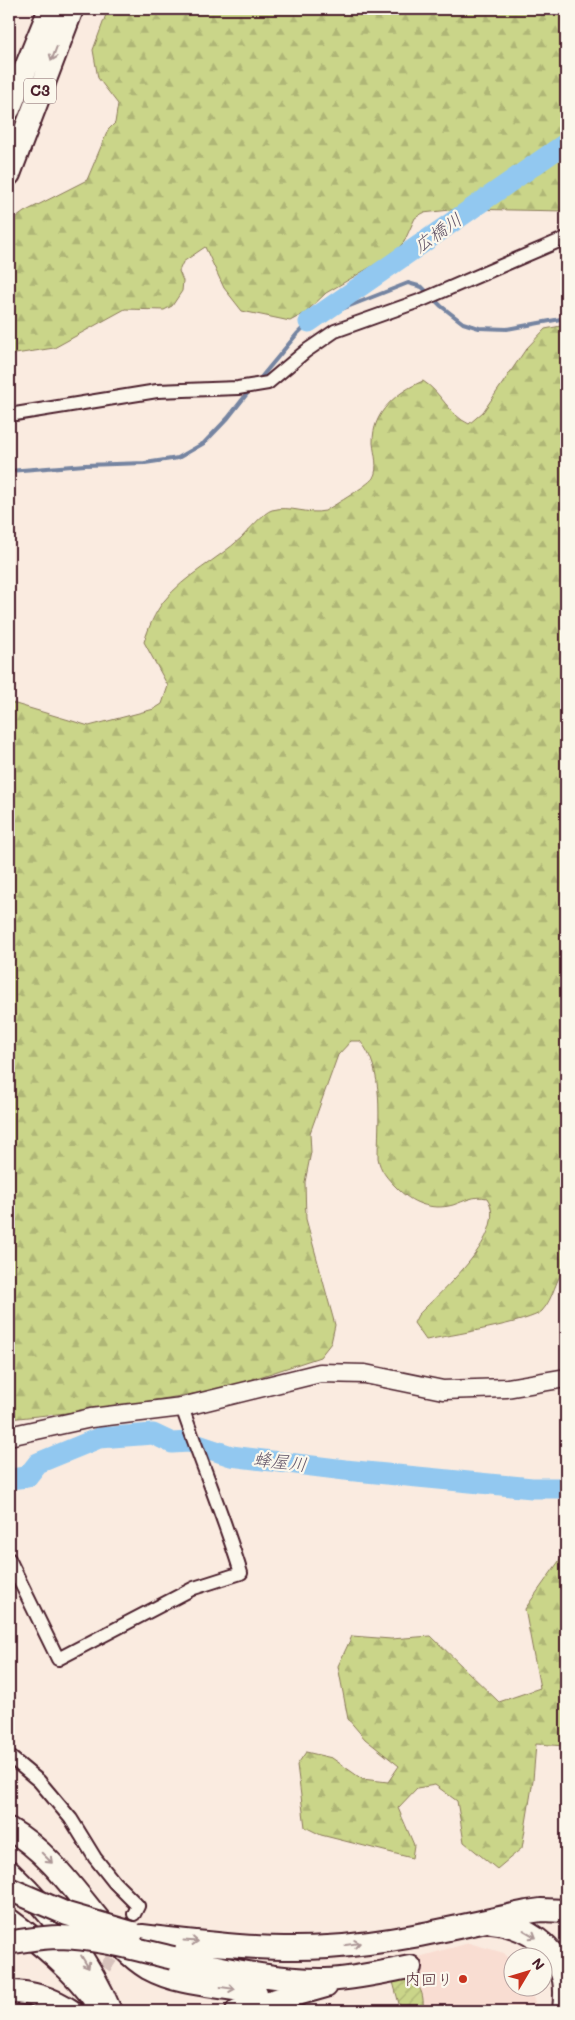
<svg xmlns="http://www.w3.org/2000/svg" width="575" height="2020" viewBox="0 0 575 2020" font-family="Mali,'Klee One',sans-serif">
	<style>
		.built { fill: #f9ddd2 }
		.forest { fill: url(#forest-firs); stroke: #8a7a5a }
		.garden { fill: url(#garden-furrows); stroke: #8a7a5a }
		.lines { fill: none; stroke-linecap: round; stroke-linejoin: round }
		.stream { stroke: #7584a1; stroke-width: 4 }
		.river { stroke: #92c8f0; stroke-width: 21 }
		.street-tunnel { stroke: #d7c2bc; stroke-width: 12; stroke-dasharray: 12 6; stroke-linecap: butt }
		.highway-tunnel { stroke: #d7c2bc; stroke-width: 22; stroke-dasharray: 22 11; stroke-linecap: butt }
		.street-casing { stroke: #4a1f2b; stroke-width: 16 }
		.secondary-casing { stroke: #4a1f2b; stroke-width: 21 }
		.highway-casing { stroke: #4a1f2b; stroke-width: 26 }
		.street { stroke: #fbf7ec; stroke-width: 12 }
		.secondary { stroke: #fbf7ec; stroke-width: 18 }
		.highway { stroke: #fbf7ec; stroke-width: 22 }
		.highway-bridge-casing { stroke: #4a1f2b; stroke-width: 26; stroke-linecap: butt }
		.highway-bridge { stroke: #fbf7ec; stroke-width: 22 }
		.oneway { stroke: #ab9695 }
		.poi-dot { fill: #c8321e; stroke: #fbf7ec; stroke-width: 2 }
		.labels { text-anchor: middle; stroke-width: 4.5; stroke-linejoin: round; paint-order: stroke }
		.shield { fill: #fbf7ec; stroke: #7f6065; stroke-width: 1 }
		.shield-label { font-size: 15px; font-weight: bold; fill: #4a1f2b }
		.poi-label { font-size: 16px; fill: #4a1f2b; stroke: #fbf7ec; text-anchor: end }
		.water-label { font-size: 18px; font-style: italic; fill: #605266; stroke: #fbf7ec }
	</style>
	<defs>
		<pattern id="forest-firs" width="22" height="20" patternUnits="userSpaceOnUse" patternTransform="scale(1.25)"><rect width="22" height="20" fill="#cad589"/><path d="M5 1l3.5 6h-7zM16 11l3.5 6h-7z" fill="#afb676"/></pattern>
		<pattern id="garden-furrows" width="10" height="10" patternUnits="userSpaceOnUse" patternTransform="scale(1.25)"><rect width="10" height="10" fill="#cad589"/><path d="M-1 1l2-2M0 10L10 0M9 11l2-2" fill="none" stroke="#afb676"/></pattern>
	</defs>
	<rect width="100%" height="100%" fill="#faebe0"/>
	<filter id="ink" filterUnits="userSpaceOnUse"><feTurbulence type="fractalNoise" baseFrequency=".02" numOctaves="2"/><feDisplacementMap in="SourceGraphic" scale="10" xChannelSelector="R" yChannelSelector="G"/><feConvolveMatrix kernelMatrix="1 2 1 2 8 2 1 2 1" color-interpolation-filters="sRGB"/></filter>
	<g filter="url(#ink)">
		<!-- built -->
		<path class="built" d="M469,1943L504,1953L512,1962V1988H530L538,2011H401L390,1965Z"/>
		<!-- forest -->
		<path class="forest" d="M108,9H566V211L459,209L423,213L415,218L404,242L391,255L326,293L305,313L290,321L242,311L224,288L205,247L183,262L179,271L183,281L182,291L172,306L164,310L125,309L54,348L9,355V223L24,212L87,180L108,130L115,123L118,104L98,78L93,50Z
			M566,325V1267C555,1279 554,1298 542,1311C532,1322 446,1336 426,1340L414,1323L418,1315C441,1291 510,1234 487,1198C474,1195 465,1201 453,1205C431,1211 411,1203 396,1187C387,1178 380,1170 378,1158C378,1121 385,1069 360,1041H351L338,1055L310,1133L311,1152L305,1182L306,1219L335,1325L331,1343L320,1357L223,1389L95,1410L9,1419V702L89,726L154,709L162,704L168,686L144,642C149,627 154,614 164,601C185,575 217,560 241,538C248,531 264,512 272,510C291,505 307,515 325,511C336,504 367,486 373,478C379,468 374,454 373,443C372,412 397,392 423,381C441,392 449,415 469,424L483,412L526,349L545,329Z
			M566,1553V1746L536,1744L533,1780L522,1848L497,1869L464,1842L457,1801L435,1785L417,1788L398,1808L414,1845L412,1858L321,1835L305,1827L297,1765L306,1752L332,1758L362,1779L388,1782L399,1766L365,1739L348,1719L338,1666L352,1636L391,1639L431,1636L499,1702L540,1688L525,1609L564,1554Z"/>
		<!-- garden -->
		<path class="garden" d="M409,1977C422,1987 424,1995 423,2011H401L393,1982Z"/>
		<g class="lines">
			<!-- stream -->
			<path class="stream" d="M258,381L297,334L309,322L408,283L422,287L441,306L463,323L479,328L507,329L566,318
				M9,471L85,465L145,463L178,458L204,443L228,418L250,390"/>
			<!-- river -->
			<path class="river" d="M309,322L566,143
				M9,1479L27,1477L38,1463L99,1438L153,1434L172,1443L189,1442L231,1456L345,1470L532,1488H566"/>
			<!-- street-tunnel -->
			<path class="street-tunnel" d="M72,2011C97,1980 120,1951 134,1914"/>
			<!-- highway-tunnel -->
			<path class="highway-tunnel" d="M266,1997L288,2004L301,2011"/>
			<defs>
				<path id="street" d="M9,415L157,391L238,388L268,383L306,351L335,331L422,300L566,238
					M9,1559L58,1659L194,1588L241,1573C224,1517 201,1463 182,1407
					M9,1756L39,1781L71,1819L95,1858L114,1882L138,1906L134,1914"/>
				<path id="secondary" d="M9,1436L91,1418L182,1407L320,1373L365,1374L443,1390L507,1388L566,1378"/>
				<path id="highway" d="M9,109L50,9
					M9,174L72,9
					M9,1829C47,1851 72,1887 99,1920C114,1938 128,1956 148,1968C181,1986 220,1985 256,1993
					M9,1872C51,1912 88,1957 110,2011
					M9,1920C40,1943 74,1970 97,2003
					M492,1922C525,1926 556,1945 564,1980C566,1990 565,2001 564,2011
					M142,1936C201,1943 270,1951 328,1947C394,1943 462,1926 527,1912L541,1910L566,1911
					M173,1958C222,1968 275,1981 326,1980C354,1979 382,1972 410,1967
					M9,1992C32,1992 52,1998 71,2011
					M237,2011L326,1986"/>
			</defs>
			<!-- street casing -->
			<use href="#street" class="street-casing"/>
			<!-- secondary casing -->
			<use href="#secondary" class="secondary-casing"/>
			<!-- highway casing -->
			<use href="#highway" class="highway-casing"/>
			<!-- street -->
			<use href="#street" class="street"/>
			<!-- secondary -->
			<use href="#secondary" class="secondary"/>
			<!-- highway -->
			<use href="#highway" class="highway"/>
			<defs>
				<path id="highway-bridge" d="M9,1889L67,1914L132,1933
					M13,1942C28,1940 43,1937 59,1937C98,1938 135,1949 173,1958"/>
			</defs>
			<!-- highway-bridge casing -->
			<use href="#highway-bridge" class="highway-bridge-casing"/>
			<!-- highway-bridge -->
			<use href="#highway-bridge" class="highway-bridge"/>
		</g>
		<!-- one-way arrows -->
		<defs><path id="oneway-shaft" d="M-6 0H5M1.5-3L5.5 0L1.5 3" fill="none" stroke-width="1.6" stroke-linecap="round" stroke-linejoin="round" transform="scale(1.25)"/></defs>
		<g class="oneway">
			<use href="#oneway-shaft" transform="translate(54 54) rotate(111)"/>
			<use href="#oneway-shaft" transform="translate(47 1858) rotate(45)"/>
			<use href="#oneway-shaft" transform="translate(530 1934) rotate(31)"/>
			<use href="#oneway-shaft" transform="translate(191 1941) rotate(4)"/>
			<use href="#oneway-shaft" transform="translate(353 1944) rotate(-8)"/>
			<use href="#oneway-shaft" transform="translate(85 1962) rotate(59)"/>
			<use href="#oneway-shaft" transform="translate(228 1988) rotate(8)"/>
		</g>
	</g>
	<!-- markers -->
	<circle class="poi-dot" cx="463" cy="1979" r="5"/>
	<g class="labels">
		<!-- shield labels -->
		<rect class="shield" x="24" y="78.5" width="32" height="25" rx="4"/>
		<g class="shield-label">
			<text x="40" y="96">C3</text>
		</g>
		<!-- poi labels -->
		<g class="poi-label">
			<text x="453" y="1985">内回り</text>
		</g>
		<!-- water labels -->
		<g class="water-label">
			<text transform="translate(438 233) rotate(-35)" y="6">広橋川</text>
			<text transform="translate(280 1462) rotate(7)" y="6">蜂屋川</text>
		</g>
	</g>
	<!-- margin -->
	<rect width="575" height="2020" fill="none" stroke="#fbf7ec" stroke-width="30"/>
	<rect x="15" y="15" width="545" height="1990" fill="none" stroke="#4a1f2b" stroke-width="2" filter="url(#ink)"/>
	<!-- north arrow -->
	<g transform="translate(528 1972) rotate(52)"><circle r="24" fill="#fbf7ec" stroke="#b4a19f"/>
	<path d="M0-4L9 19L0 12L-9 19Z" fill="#c8321e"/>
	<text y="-8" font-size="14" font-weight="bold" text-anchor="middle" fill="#4a1f2b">N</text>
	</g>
</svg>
